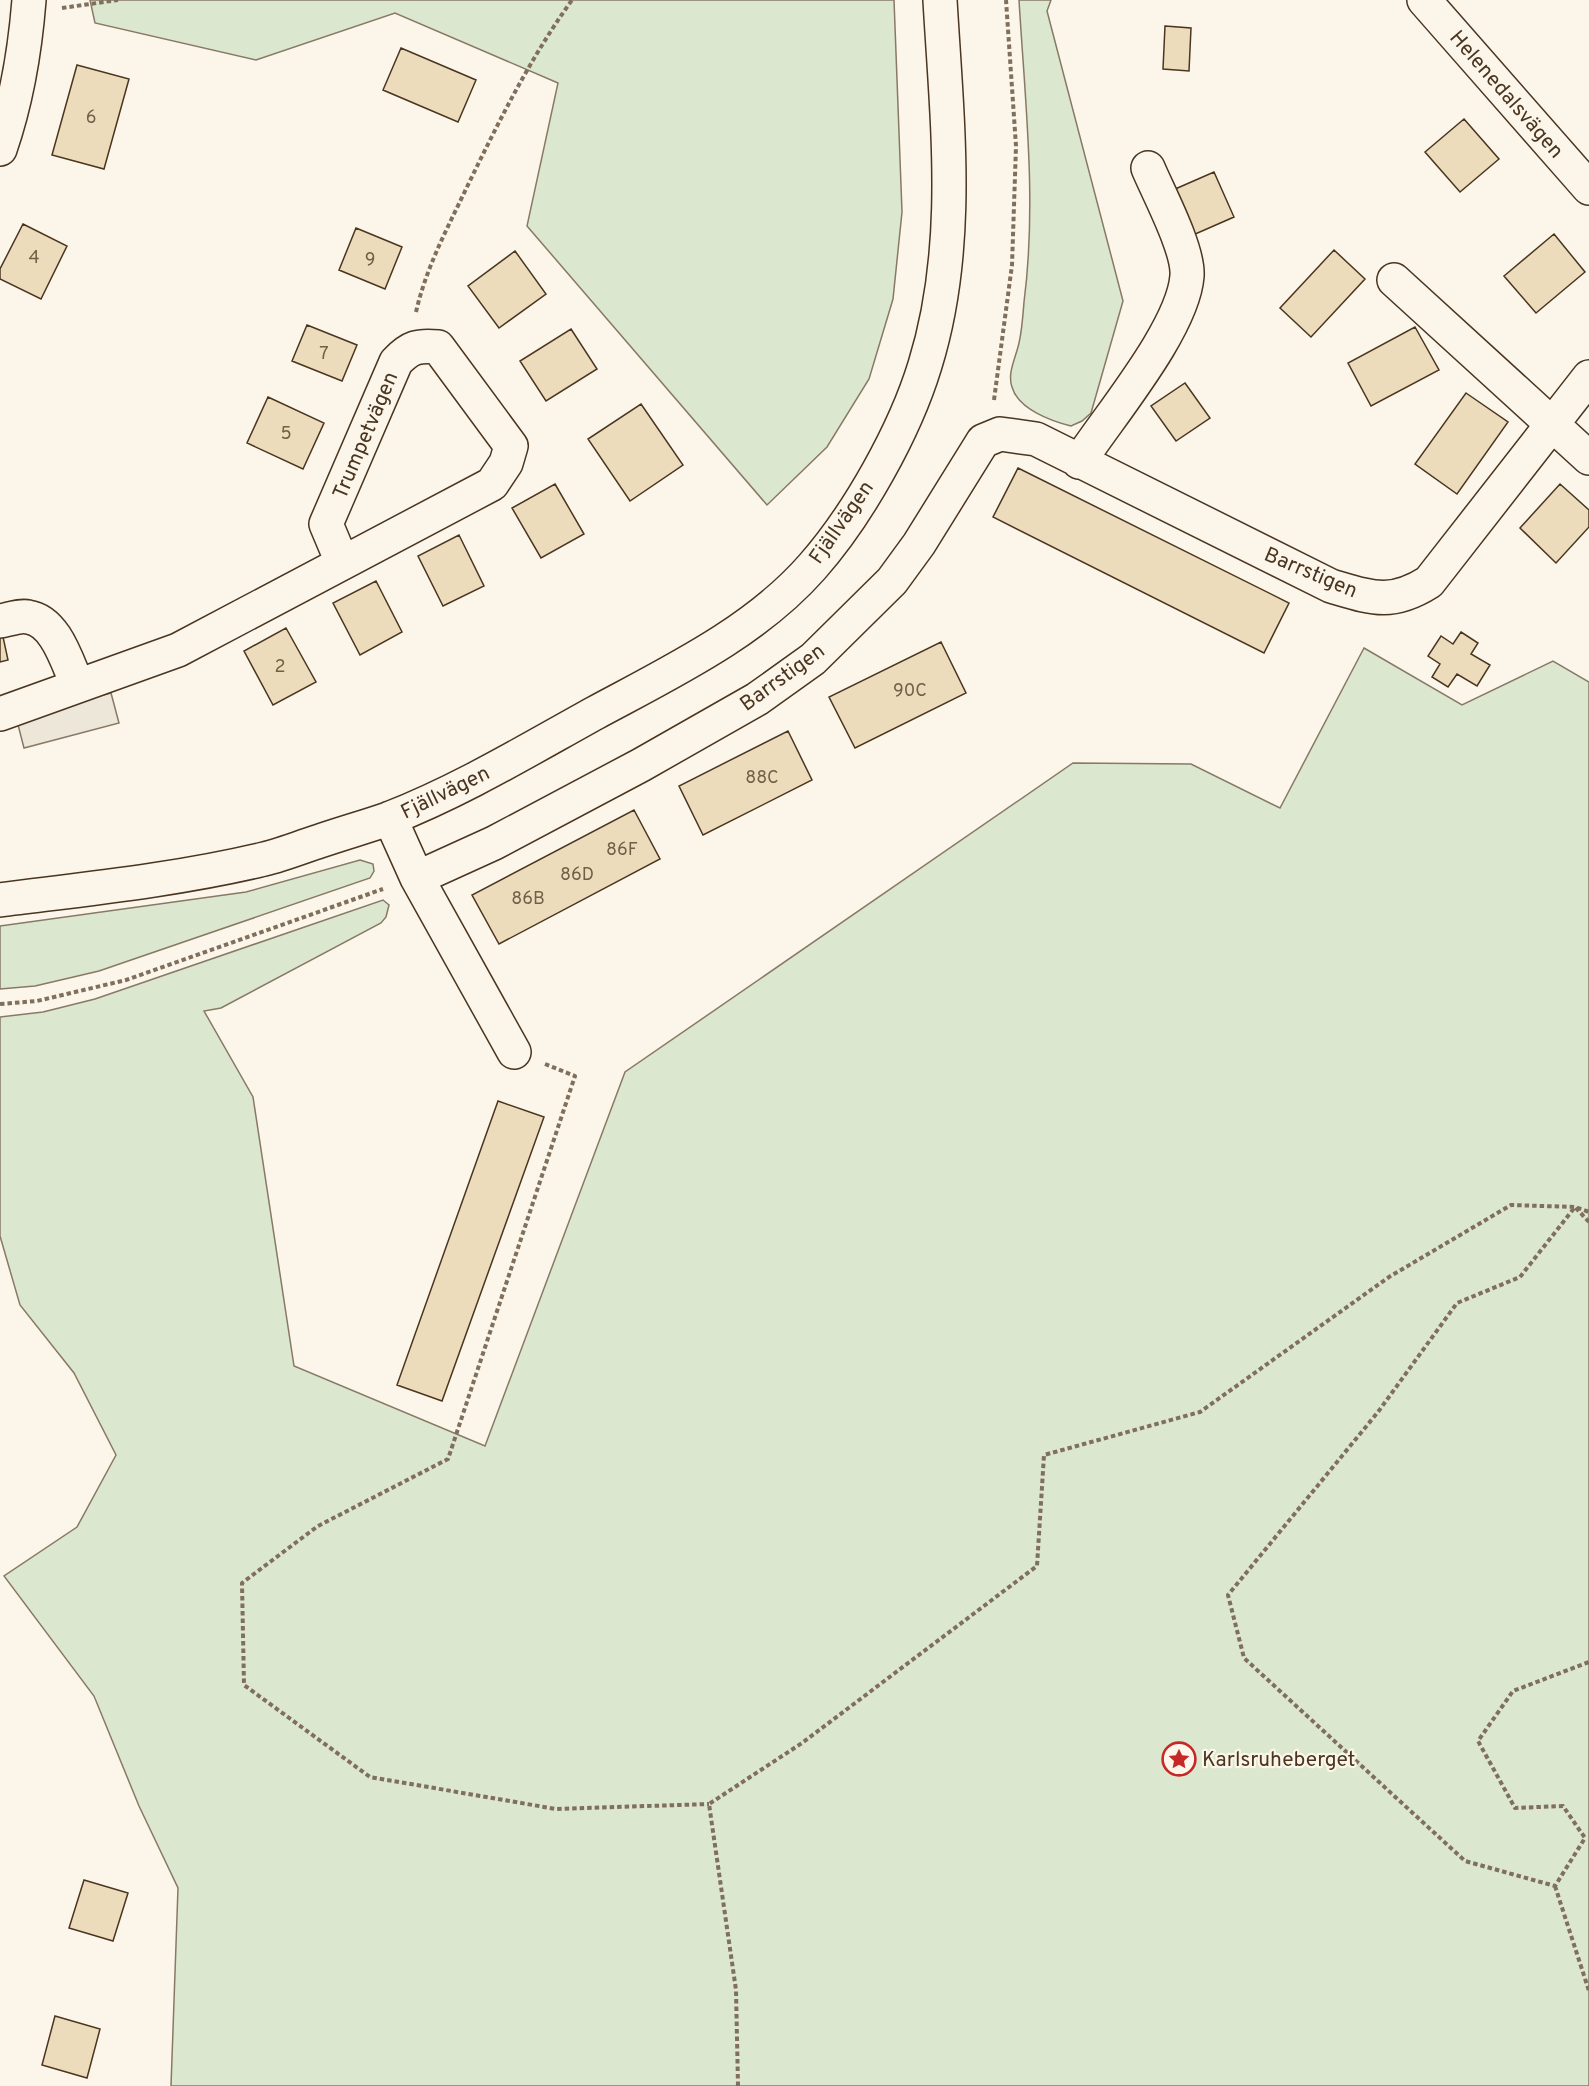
<svg xmlns="http://www.w3.org/2000/svg" width="1589" height="2086" viewBox="0 0 1589 2086" font-family="Overpass,sans-serif">
	<style>
		.green { fill: #dce7d0; stroke: #887966; stroke-width: 1.5 }
		.parking { fill: #ede7d9; stroke: #887966; stroke-width: 1.5 }
		.building { fill: #ecdcbc; stroke: #4a3520; stroke-width: 1.5 }
		.lines { fill: none; stroke-linecap: round; stroke-linejoin: round }
		.minor-casing { stroke: #4a3520; stroke-width: 36 }
		.path { stroke: #7f6f5c; stroke-width: 4; stroke-dasharray: 4.5 3; stroke-linecap: butt }
		.minor { stroke: #fbf6e9; stroke-width: 33 }
		.labels { text-anchor: middle; stroke-width: 4.5; stroke-linejoin: round; paint-order: stroke }
		.number-label { font-size: 18px; fill: #725f47 }
		.street-label { font-size: 21px; fill: #4a3520; stroke: #fbf6e9 }
		.poi-label { font-size: 21px; fill: #4a3520; stroke: #fbf6e9; text-anchor: start }
	</style>
	<rect width="100%" height="100%" fill="#fbf6e9"/>
	<!-- green -->
	<path class="green" d="M90,0H894L902,212L893,299L869,379L827,447L767,505L527,226L558,83L395,13L256,60L95,23Z
		M1019,0H1051L1047,11L1123,301L1091,413L1082,421L1071,426C1051,421 1018,409 1012,387C1007,373 1016,357 1019,343C1022,330 1023,315 1024,302C1037,202 1025,101 1019,0Z
		M1364,648L1462,705L1553,661L1589,682V2086H171L178,1888L139,1806L94,1696L4,1576L77,1527L116,1455L74,1373L20,1305L0,1236V1017L43,1012L95,999L383,900L389,905L386,917L381,923L221,1008L204,1011L253,1097L294,1366L485,1446L625,1072L1073,763L1191,764L1280,808Z
		M360,860L373,864L374,871L370,878L99,971L35,986L0,989V926L246,892Z"/>
	<!-- parking -->
	<path class="parking" d="M111,693L119,723L24,748L16,717Z"/>
	<!-- building -->
	<path class="building" d="M1165,26L1191,28L1189,71L1163,69Z
		M401,48L476,80L458,122L383,90Z
		M77,65L129,79L104,169L52,155Z
		M1464,119L1499,159L1460,192L1425,152Z
		M1214,172L1234,217L1193,235L1173,190Z
		M23,224L67,246L41,299L0,279V269Z
		M356,228L402,247L385,289L339,270Z
		M1554,234L1585,272L1536,313L1504,276Z
		M1334,250L1365,279L1311,337L1280,308Z
		M515,251L546,294L499,328L468,286Z
		M307,325L357,345L342,381L292,361Z
		M1415,327L1439,370L1371,406L1348,363Z
		M571,329L597,369L546,401L520,361Z
		M1185,383L1210,418L1176,441L1151,406Z
		M1466,393L1508,422L1457,494L1415,464Z
		M268,397L324,423L303,469L247,443Z
		M641,404L683,465L630,501L588,439Z
		M1018,468L1289,603L1264,653L993,517Z
		M555,484L584,534L541,558L512,508Z
		M1560,484L1589,510V527L1556,563L1520,528Z
		M459,535L484,586L443,606L418,556Z
		M376,581L402,632L360,655L333,603Z
		M0,623L8,660L0,662Z
		M286,628L316,682L273,705L244,651Z
		M1461,632L1478,643L1471,654L1490,665L1477,686L1457,674L1448,687L1432,677L1440,664L1428,656L1441,636L1453,644Z
		M941,642L966,693L855,748L829,697Z
		M788,731L812,780L703,835L679,786Z
		M634,810L660,859L499,944L472,895Z
		M498,1101L544,1117L442,1401L397,1385Z
		M84,1880L128,1893L113,1941L69,1928Z
		M55,2016L100,2029L87,2078L42,2065Z"/>
	<g class="lines">
		<defs>
			<path id="minor" d="M1424,0L1589,188
				M0,149C17,100 25,51 29,0
				M1394,280L1589,458
				M1079,462C1109,416 1183,329 1187,276C1189,250 1159,194 1148,168
				M0,621C8,620 20,615 28,617C56,621 67,662 77,684
				M0,714L178,650L492,484L506,463L511,446L438,347C418,345 410,347 396,362L326,524L342,562
				M390,818L417,878L514,1052
				M417,878L494,843L641,765L757,699L813,659L892,581L919,544L983,441L1000,434L1036,439L1331,586C1372,598 1391,606 1429,582L1589,377
				M0,900C86,889 175,880 260,860C279,856 298,848 317,842C340,834 365,827 388,819C460,791 528,750 595,713C671,672 755,632 812,567C858,515 905,431 925,365C962,246 947,122 940,0"/>
		</defs>
		<!-- minor casing -->
		<use href="#minor" class="minor-casing"/>
		<!-- path -->
		<path class="path" d="M62,8L118,0
			M416,312C426,268 447,229 466,189C498,123 529,60 572,0
			M994,400L1012,265L1016,146L1006,0
			M0,1004L37,1001L126,980L383,889
			M545,1064L575,1076L448,1459L318,1526L242,1583L244,1685L370,1777L556,1809L709,1804
			M1589,1222L1575,1207L1520,1277L1457,1303L1378,1412L1228,1595L1244,1658L1465,1861L1555,1886L1585,1838L1563,1806L1515,1808L1478,1741L1513,1691L1589,1662
			M1555,1886L1589,1991
			M738,2086L736,1990L709,1804L802,1743L1037,1566L1044,1455L1200,1412L1389,1277L1511,1205L1575,1207L1589,1212"/>
		<!-- minor -->
		<use href="#minor" class="minor"/>
	</g>
	<!-- icons -->
	<defs>
		<symbol id="sight-ring" viewBox="-11 -11 22 22"><circle r="9.5" fill="#fbf6e9" stroke="#c62828" stroke-width="1.5"/><path d="M0-6L1.8-2.2L6-1.7L2.9 1.2L3.7 5.4L0 3.3L-3.7 5.4L-2.9 1.2L-6-1.7L-1.8-2.2Z" fill="#c62828"/></symbol>
	</defs>
	<g fill-rule="evenodd">
		<use href="#sight-ring" x="1160" y="1740" width="38" height="38"/>
	</g>
	<g class="labels">
		<!-- number labels -->
		<g class="number-label">
			<text x="91" y="123">6</text>
			<text x="34" y="263">4</text>
			<text x="370" y="265">9</text>
			<text x="324" y="359">7</text>
			<text x="286" y="439">5</text>
			<text x="280" y="672">2</text>
			<text x="910" y="696">90C</text>
			<text x="762" y="783">88C</text>
			<text x="622" y="855">86F</text>
			<text x="577" y="880">86D</text>
			<text x="528" y="904">86B</text>
		</g>
		<!-- street labels -->
		<g class="street-label">
			<text transform="translate(1507 94) rotate(49)" y="7">Helenedalsvägen</text>
			<text transform="translate(365 435) rotate(-67)" y="7">Trumpetvägen</text>
			<text transform="translate(841 522) rotate(-55)" y="7">Fjällvägen</text>
			<text transform="translate(1311 572) rotate(23)" y="7">Barrstigen</text>
			<text transform="translate(782 677) rotate(-36)" y="7">Barrstigen</text>
			<text transform="translate(445 792) rotate(-26)" y="7">Fjällvägen</text>
		</g>
		<!-- poi labels -->
		<g class="poi-label">
			<text x="1202" y="1766">Karlsruheberget</text>
		</g>
	</g>
</svg>
